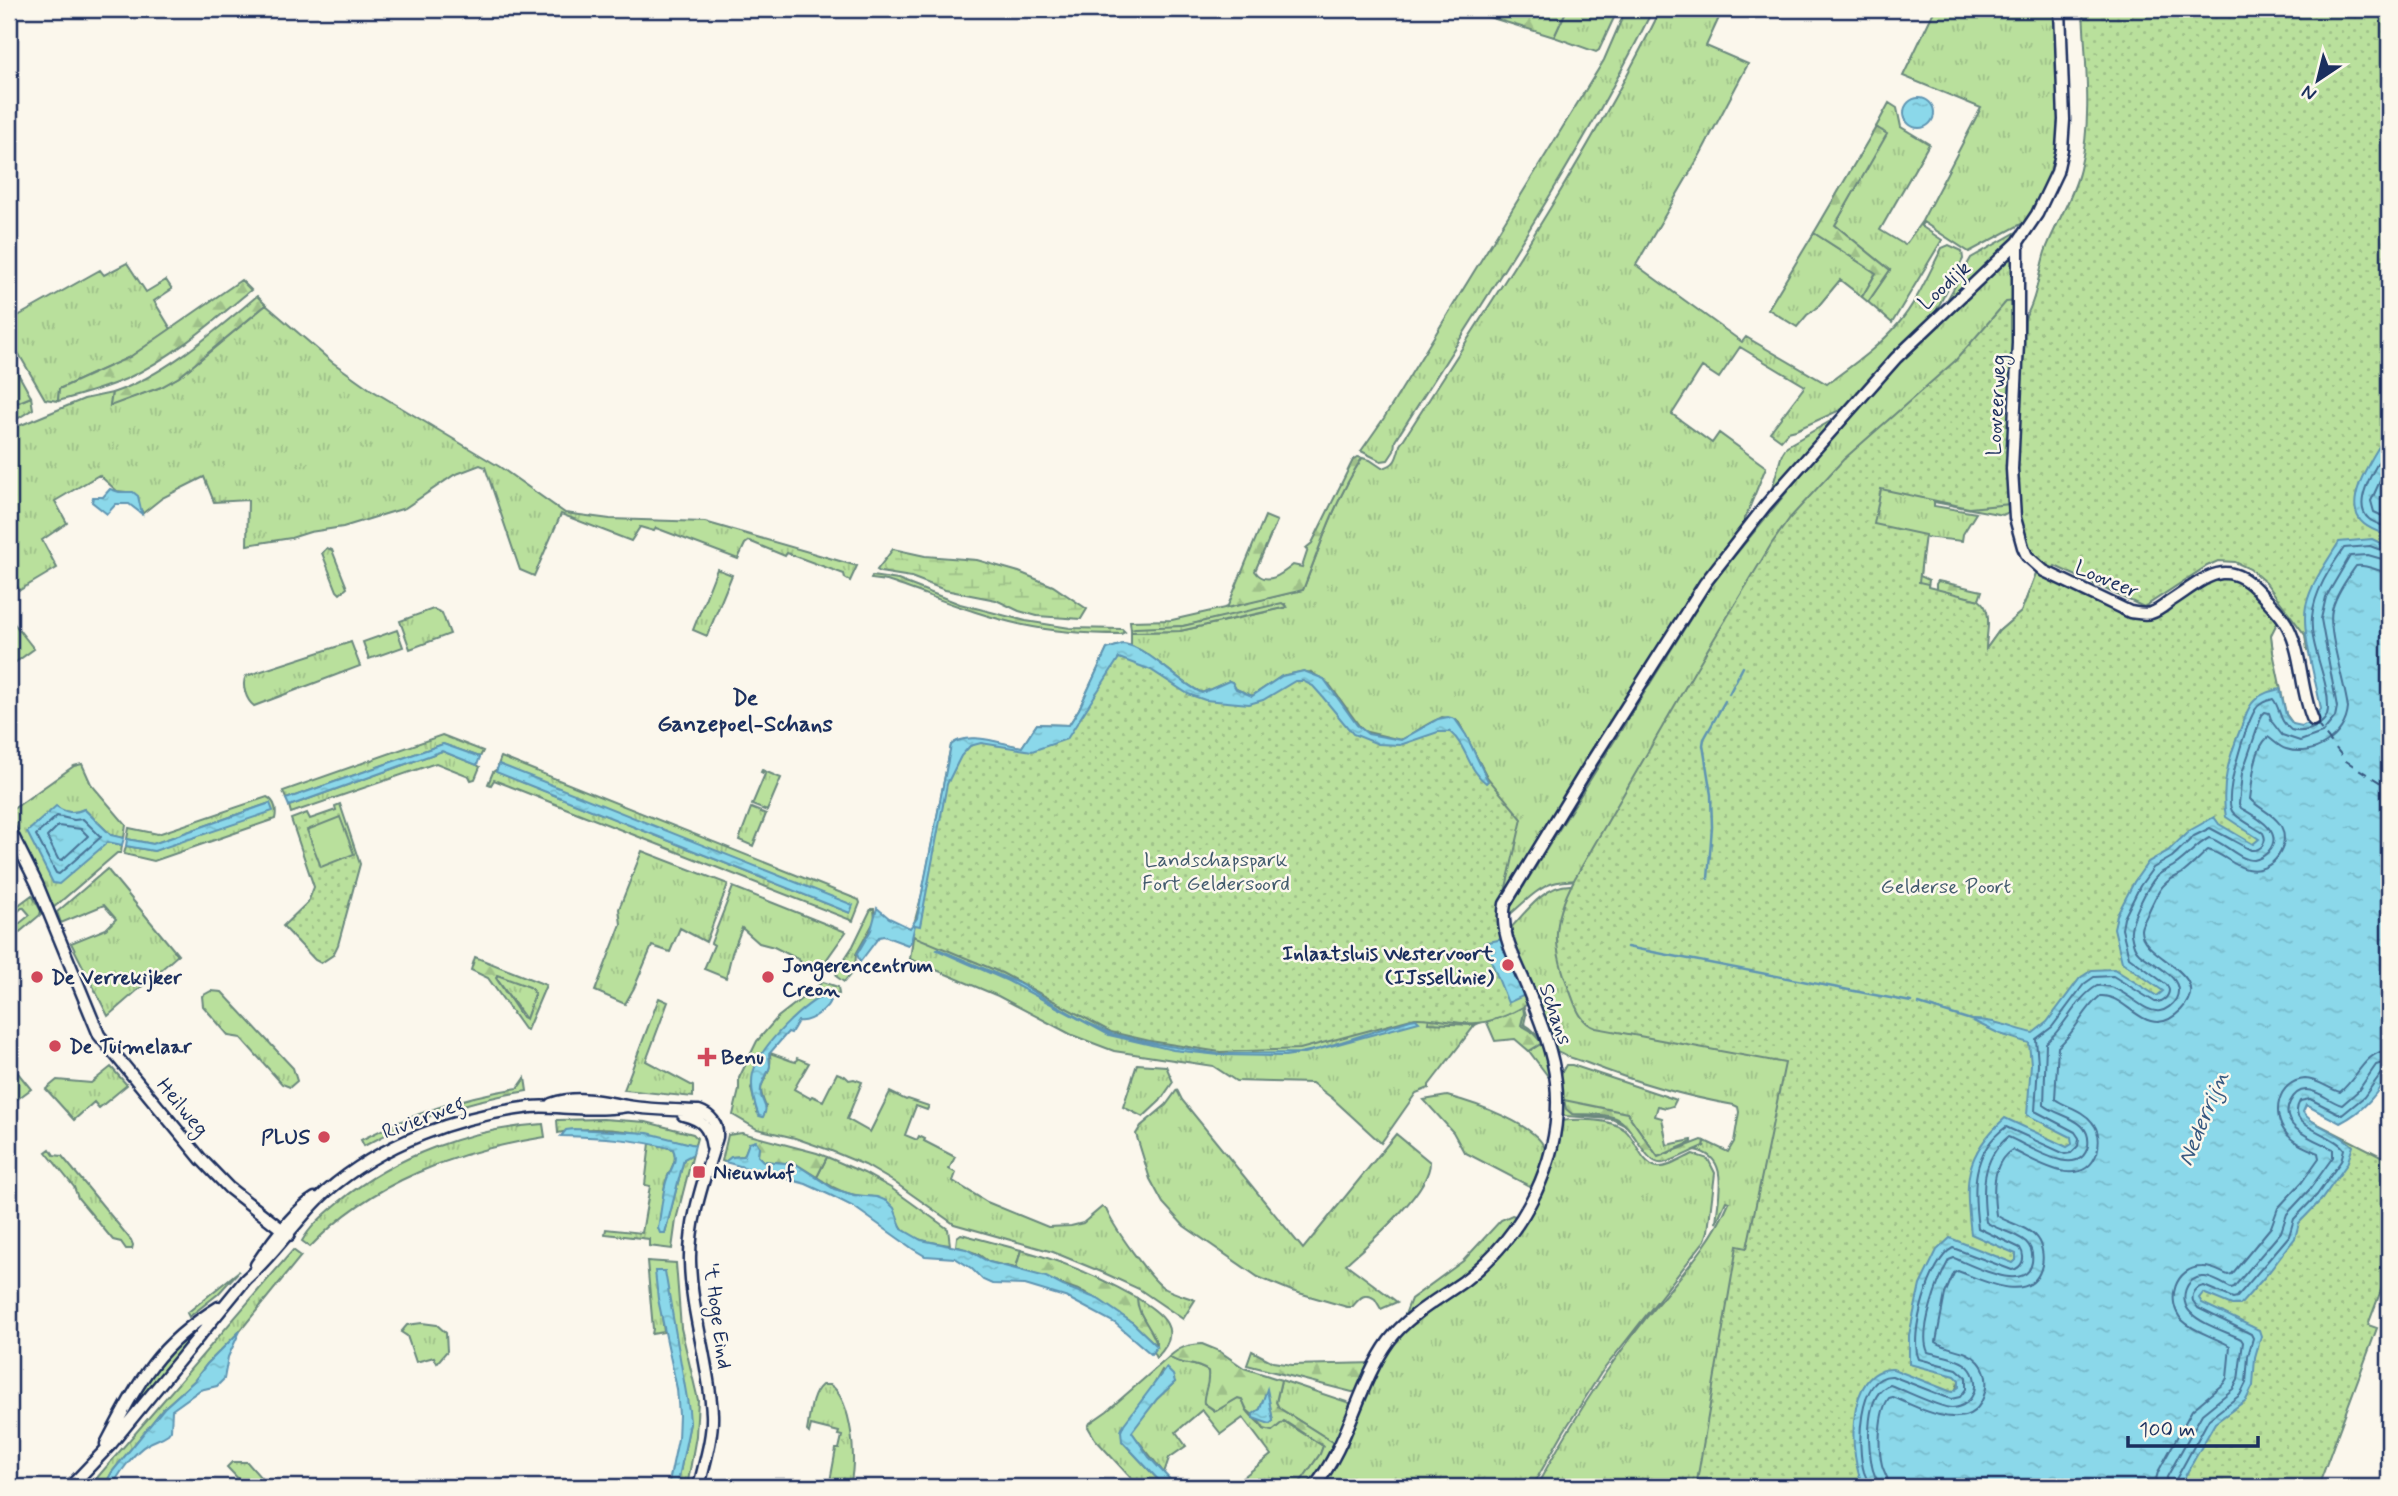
<svg xmlns="http://www.w3.org/2000/svg" width="2398" height="1496" viewBox="0 0 2398 1496" font-family="Mynerve,sans-serif">
	<style>
		.grass { fill: url(#grass-tufts); stroke: #6a887d; stroke-width: 2 }
		.forest { fill: url(#forest-firs); stroke: #6a887d; stroke-width: 2; fill-rule: evenodd }
		.wetland { fill: url(#wetland-marsh); stroke: #6a887d; stroke-width: 2 }
		.park { fill: url(#park-dots); stroke: #6a887d; stroke-width: 2 }
		.pitch { fill: #b9e09c; stroke: #6a887d; stroke-width: 2 }
		.water { fill: url(#water-ripples); stroke: #5e94b2; stroke-width: 2 }
		.lines { fill: none; stroke-linecap: round; stroke-linejoin: round }
		.shore { stroke: #487396; stroke-width: 2 }
		.stream { stroke: #5e94b2; stroke-width: 2.5 }
		.ferry { stroke: #375981; stroke-width: 2; stroke-dasharray: 9 7; stroke-linecap: butt }
		.secondary-casing { stroke: #1b2f5e; stroke-width: 15 }
		.secondary { stroke: #fbf7ec; stroke-width: 10 }
		.poi-dot { fill: #d1495b; stroke: #fbf7ec; stroke-width: 2.5 }
		.labels { text-anchor: middle; stroke-width: 5; stroke-linejoin: round; paint-order: stroke }
		.street-label { font-size: 21px; fill: #1b2f5e; stroke: #fbf7ec }
		.park-label { font-size: 21px; fill: #425b6e; stroke: #fbf7ec }
		.poi-label { font-size: 21px; font-weight: bold; fill: #1b2f5e; stroke: #fbf7ec; text-anchor: start }
		.neighbourhood-label { font-size: 23px; font-weight: bold; fill: #1b2f5e; stroke: #fbf7ec }
		.water-label { font-size: 23px; font-style: italic; fill: #375981; stroke: #fbf7ec }
	</style>
	<defs>
		<pattern id="grass-tufts" width="24" height="20" patternUnits="userSpaceOnUse" patternTransform="scale(1.75)"><rect width="24" height="20" fill="#b9e09c"/><path d="M3 7l-1-3M5 7V3M7 7l1-3M15 17l-1-3M17 17v-4M19 17l1-3" fill="none" stroke="#9ec089"/></pattern>
		<pattern id="forest-firs" width="22" height="20" patternUnits="userSpaceOnUse" patternTransform="scale(1.75)"><rect width="22" height="20" fill="#b9e09c"/><path d="M5 1l3.5 6h-7zM16 11l3.5 6h-7z" fill="#9ec089"/></pattern>
		<pattern id="wetland-marsh" width="20" height="14" patternUnits="userSpaceOnUse" patternTransform="scale(1.75)"><rect width="20" height="14" fill="#b9e09c"/><path d="M1 5h8M5 5V1M11 12h8M15 12V8" fill="none" stroke="#9ec089"/></pattern>
		<pattern id="park-dots" width="8" height="8" patternUnits="userSpaceOnUse" patternTransform="scale(1.75)"><rect width="8" height="8" fill="#b9e09c"/><path d="M2 2h.1M6 6h.1" fill="none" stroke="#9ec089" stroke-width="1.8" stroke-linecap="round"/></pattern>
		<pattern id="water-ripples" width="26" height="14" patternUnits="userSpaceOnUse" patternTransform="scale(1.75)"><rect width="26" height="14" fill="#8bd8ea"/><path d="M2 4q2-2 4 0t4 0M15 11q2-2 4 0t4 0" fill="none" stroke="#77bacb"/></pattern>
	</defs>
	<rect width="100%" height="100%" fill="#fbf7ec"/>
	<filter id="ink" filterUnits="userSpaceOnUse"><feTurbulence type="fractalNoise" baseFrequency=".0143" numOctaves="2"/><feDisplacementMap in="SourceGraphic" scale="14" xChannelSelector="R" yChannelSelector="G"/><feConvolveMatrix kernelMatrix="1 2 1 2 8 2 1 2 1" color-interpolation-filters="sRGB"/></filter>
	<g filter="url(#ink)">
		<!-- grass -->
		<path class="grass" d="M1567,9H1618L1599,50L1596,52L1554,37Z
			M1626,9H1653C1579,159 1485,299 1395,441L1394,451L1388,460L1381,461L1361,451L1384,418L1604,60Z
			M1661,9H1723L1706,46L1748,64L1700,155L1636,265L1742,342L1746,337L1827,384C1851,366 1879,347 1898,324C1917,302 1929,273 1942,248L1949,245L1962,251L1963,259L1933,317L1849,406L1796,430L1788,432L1781,440L1770,432L1805,386L1740,347L1719,378L1702,367L1672,414L1712,443L1719,433L1766,467L1739,533L1499,910L1482,1008L1431,1022L1475,1025L1429,1085V1088L1416,1093L1381,1143L1332,1098L1312,1083L1236,1081L1213,1066L1114,1051L1072,1035L998,996L910,959L915,924L1025,751L1167,690L1264,704L1188,694L1352,734L1468,758L1488,779L1459,723C1442,707 1418,733 1401,740L1363,731L1329,684L1311,672L1285,675L1252,696C1223,686 1233,681 1202,693L1191,687L1131,645V632L1180,631L1284,608L1285,604L1183,626L1131,630L1130,621L1172,620L1303,590C1320,546 1336,498 1362,458L1370,460L1382,468C1396,465 1397,458 1400,445C1491,302 1586,161 1661,9Z
			M1935,9H2056L2060,140L2046,188L2032,216L2027,221L1969,252L1923,222L1921,226L1942,240L1892,323L1868,302L1890,270L1835,225L1886,134L1876,127L1889,103L1897,108L1901,127L1929,144L1880,230L1905,245L1922,221L1981,108L1903,76Z
			M2022,229L2023,232L1942,309L1971,258Z
			M1814,233L1876,273L1862,297L1840,280L1816,309L1807,315L1797,327L1768,309Z
			M2007,258H2012L2016,262L2011,511L2003,515L1934,502V506L1976,513L1963,534L1962,541L1924,537L1920,576L1929,580L1928,587L1986,649L1999,631L2021,612L2037,571L2141,622L2250,588L2274,614L2270,630L2273,652L1864,1487H1536C1563,1438 1591,1390 1625,1346C1638,1328 1651,1311 1665,1295C1690,1265 1714,1238 1729,1202L1726,1201L1716,1223C1718,1195 1731,1156 1694,1150L1704,1146L1705,1141L1728,1152L1734,1142L1739,1112L1738,1107L1734,1105C1683,1096 1635,1082 1587,1063C1574,1058 1564,1057 1552,1049L1509,930C1525,913 1544,885 1570,885C1580,885 1592,888 1602,889L1600,881C1547,877 1545,884 1507,917V913L1709,589L1727,565L1854,410L1909,351Z
			M127,263L146,292L166,280L172,289L154,301L171,329L130,357L59,389L58,401L45,399L9,337V321L100,270L104,275Z
			M266,305L332,362L370,389L500,467L565,513L610,519L705,522L857,566L850,581L845,578L844,574L787,553L785,556L749,541L745,544L738,559L656,528L654,531L640,527L631,541L561,514L534,576L520,570L485,467L480,465L454,475L405,508L343,527L310,532L291,538L247,545L248,500L214,502L204,477L162,498L142,514V511L126,492L117,491L99,475L55,501L67,523L42,540L57,568L20,590L15,584L9,588V430L84,399L112,393L110,405L161,387L179,377Z
			M31,397L33,409L9,424V406Z
			M1841,415L1769,499L1782,454L1787,446Z
			M327,548L332,550L347,588L340,594L337,591L322,553Z
			M717,569L732,575L707,636L693,630Z
			M433,609L442,613L450,634L410,649L400,621Z
			M9,617L34,649L9,667Z
			M351,642L360,666L254,706C246,700 241,684 246,676Z
			M442,735L483,751L480,757L443,744L286,799L283,791Z
			M442,751L477,765L480,767L475,779L471,780L469,776L436,763L291,813L289,806Z
			M501,757L859,900L860,903L853,921L494,780L491,785L488,784L493,772L497,769V772L850,913L852,905L498,765Z
			M82,764L91,784L126,825L124,838L111,835L84,809L75,813L64,811L108,842L122,845L121,853H117L53,908L42,883L9,821V812L74,766Z
			M762,770L781,778L767,811L752,805L765,774L761,772Z
			M267,797C275,801 277,810 275,819L154,861L124,854L126,846L154,851L270,803L153,844L127,839L129,828L158,834Z
			M751,808L766,814L753,846L739,840Z
			M642,851L728,884L706,942L680,928L670,952L652,946L634,988L625,1004L595,991L621,924L619,909Z
			M107,869L178,955L108,1016L71,943L106,929L116,919L104,905L61,923L57,912Z
			M733,887L846,932L824,963L812,973L798,959L774,947L759,943L742,928L732,953L726,978L704,969L714,945L711,943Z
			M32,895L41,911L40,915L9,941V932L30,915L23,907L9,919V912Z
			M871,909H874L875,920L856,954L855,969L844,982L837,977L836,972L853,946Z
			M498,974L530,987L535,994L526,1019L496,978Z
			M823,982L838,987L839,994L831,992L832,996L828,993L768,1047L751,1088L757,1112L766,1107C754,1079 768,1085 770,1064C771,1061 770,1057 770,1053L792,1061L796,1062L797,1058L809,1063L794,1089L810,1098L812,1096L823,1101L837,1073L845,1076L849,1080L854,1079L862,1082L847,1119L870,1132L890,1092L906,1100L908,1099L929,1106L927,1110L916,1106L905,1135L917,1140L919,1136L925,1139L924,1141L955,1157L949,1169L956,1173L953,1181L987,1202L1048,1227L1071,1226L1083,1223L1102,1207L1106,1209C1112,1225 1150,1279 1164,1288C1173,1293 1185,1296 1195,1300L1183,1319L1139,1289L1104,1273L1053,1252L954,1224L894,1182L865,1165L829,1150L795,1138L757,1129L733,1115L739,1090V1078L757,1041L778,1017Z
			M211,991L222,992L293,1068L297,1081L290,1087L282,1084L241,1038L229,1036L203,1006L202,996Z
			M659,998L668,1002L646,1061L693,1086V1097L624,1090Z
			M1522,1001L1526,1015L1524,1024C1546,1036 1547,1060 1553,1083L1529,1051L1542,1043L1531,1031L1521,1025L1524,1013Z
			M9,1062L31,1089L12,1103L9,1096Z
			M1137,1064L1166,1066L1173,1082L1160,1101L1143,1117L1123,1107Z
			M1566,1065H1572L1674,1099L1676,1100L1673,1106L1666,1108L1658,1106L1655,1116L1662,1118L1667,1145L1692,1140V1142L1658,1157L1627,1113L1572,1114L1615,1118L1626,1126L1612,1119L1565,1116L1561,1114L1559,1077Z
			M111,1067L127,1085L99,1108L94,1102L74,1120L46,1089L57,1080L91,1083Z
			M1177,1090L1182,1100L1303,1249L1396,1134L1430,1162C1430,1192 1368,1244 1346,1264L1397,1302L1381,1309L1375,1299C1364,1291 1359,1299 1352,1307H1347L1292,1291L1258,1277L1184,1226L1163,1203L1150,1179L1136,1134L1141,1126L1166,1105Z
			M1447,1096C1471,1102 1541,1125 1546,1152C1549,1164 1539,1177 1533,1188L1464,1152L1453,1132L1424,1100Z
			M603,1119L646,1122L693,1134L697,1138L695,1145C651,1134 603,1123 558,1133L557,1120Z
			M1559,1121C1578,1119 1610,1118 1625,1130C1636,1139 1641,1164 1657,1167C1667,1169 1684,1158 1693,1154L1708,1159L1715,1173L1708,1231L1705,1240L1601,1373L1564,1431L1532,1487H1318L1386,1350L1402,1332L1513,1236Z
			M543,1124L545,1137C457,1151 372,1181 310,1247L302,1241C311,1225 325,1214 339,1202C396,1155 469,1129 543,1124Z
			M650,1143L673,1149C679,1161 669,1170 666,1181C661,1196 665,1217 665,1233L684,1159L693,1154L676,1220L672,1249L649,1246V1239L605,1234L606,1229L642,1233L650,1186L645,1185Z
			M50,1149L54,1155L62,1156L131,1240L133,1245L132,1249H126L121,1242L113,1240L78,1198L74,1187L46,1152Z
			M827,1157L864,1173L891,1188L948,1229L950,1245C934,1242 915,1242 904,1230C894,1220 897,1206 883,1200C874,1195 865,1197 856,1195C841,1193 829,1185 817,1177Z
			M1512,1215L1515,1216L1516,1220L1481,1262L1403,1320L1411,1299L1463,1261L1501,1220Z
			M961,1234L1021,1250L1016,1268L989,1262L978,1254L956,1246L957,1237Z
			M293,1250L301,1256L240,1331L207,1364L194,1381L164,1408L112,1472L104,1487H89Z
			M647,1261L676,1263L681,1328L698,1400L696,1436L687,1487H677L690,1423L664,1271H656L664,1332L652,1334L653,1329Z
			M239,1271L218,1294L189,1317L187,1313Z
			M1137,1298C1162,1314 1185,1330 1156,1358L1153,1352L1156,1342L1137,1307Z
			M223,1305L110,1444L125,1409L164,1351Z
			M422,1323L437,1325L446,1333L447,1351L437,1363L434,1357L416,1362L407,1336L401,1332L407,1325Z
			M1169,1357C1185,1368 1191,1360 1208,1371L1210,1383L1204,1403L1215,1411L1238,1398L1242,1399C1244,1402 1245,1406 1246,1409C1251,1417 1258,1421 1264,1429L1272,1431L1284,1421L1323,1446L1320,1454L1299,1485L1297,1487H1231L1271,1455L1243,1418L1221,1434L1202,1410L1176,1432L1186,1446L1169,1458L1164,1473L1131,1432L1157,1399L1175,1382L1162,1370L1122,1441L1165,1487H1139L1095,1439L1088,1427L1090,1423L1107,1411Z
			M1281,1380L1353,1404L1336,1444L1279,1408L1276,1403Z
			M822,1385H830C852,1397 858,1466 849,1487H829L836,1449H839L842,1436L838,1435L839,1432L811,1425L809,1433L807,1431C810,1416 810,1395 822,1385Z
			M232,1462H247L262,1479L261,1487H246L227,1467Z"/>
		<!-- forest -->
		<path class="forest" d="M1463,9H1567L1554,37Z
			M1876,127L1887,134L1835,225L1890,270L1868,302L1862,297L1876,273L1814,233Z
			M241,280L251,290C213,322 172,358 126,379C105,388 81,395 58,401L59,389L130,357Z
			M257,296L266,305L179,377L161,387L110,406L112,393C164,376 215,331 257,296Z
			M9,357L31,397L9,406Z
			M1358,457L1362,458C1336,498 1320,546 1303,590L1227,608L1265,516L1277,521L1255,571C1266,587 1282,574 1293,565L1302,567L1308,549L1306,548L1312,543L1353,460Z
			M1938,581L1982,591L1979,600L1936,590V584Z
			M475,957L546,985L527,1030L524,1029L488,978L471,970ZM497,975L530,987L535,994L526,1019L522,1017L496,978Z
			M1522,1001L1524,1013L1521,1025L1531,1031L1542,1043L1529,1051L1515,1039L1495,1041L1486,1020L1475,1025L1428,1023L1429,1018L1444,1019Z
			M525,1078L527,1091C466,1101 418,1117 364,1146L361,1140C414,1113 459,1098 518,1088Z
			M1564,1100L1627,1113L1658,1157L1702,1140L1705,1141L1704,1146C1691,1151 1676,1160 1663,1163C1645,1166 1634,1125 1616,1118C1604,1113 1586,1115 1572,1114L1566,1109Z
			M742,1133L817,1153L827,1157L817,1177L796,1164L763,1161L758,1156L759,1146L749,1143L744,1156L731,1157L725,1162L722,1161L728,1135Z
			M1021,1250C1062,1261 1100,1277 1137,1298C1137,1317 1154,1329 1157,1346L1133,1323L1084,1292L1016,1268Z
			M1202,1344L1219,1351L1244,1368L1281,1380L1276,1402L1279,1408L1336,1444L1311,1487H1297L1320,1454L1323,1446L1284,1421L1272,1431L1264,1429L1258,1420L1273,1421L1267,1391L1260,1409L1253,1415L1247,1410L1242,1399L1238,1398L1216,1411L1204,1403C1202,1394 1210,1387 1208,1371C1191,1360 1186,1368 1169,1357C1180,1347 1187,1345 1202,1344Z
			M1252,1351L1273,1362L1292,1365L1374,1363L1363,1391L1352,1392L1247,1365Z"/>
		<!-- wetland -->
		<path class="wetland" d="M893,549L925,556L977,560L1019,572L1053,586L1087,609L1081,619L1037,616L1019,611L996,600L945,590L911,577L880,572L877,570Z
			M872,576L898,580L960,604L1026,621L1070,628L1122,629L1125,632L1121,634C1088,634 1056,632 1023,625C976,615 932,596 887,581L871,579Z
			M1282,603L1287,607L1180,631L1131,632V629L1135,628L1183,626Z"/>
		<!-- park -->
		<path class="park" d="M2083,9H2389V569L2312,656L2307,650L2305,635L2266,583L2250,569L2235,562L2218,561L2207,566L2144,607L2055,566L2051,571L2034,558L2028,549L2018,511L2015,472L2025,318C2037,298 2038,275 2045,252C2055,224 2073,199 2080,169C2093,118 2085,61 2083,9Z
			M2017,301L2008,467L2010,504L1969,508L1881,489L1874,524L1925,535L1919,582L1928,584V587L1979,600C1994,610 1986,634 1986,649L1999,631L2021,612L2037,571C2060,584 2129,625 2153,617C2170,608 2211,574 2230,577C2250,581 2267,606 2278,621L2271,635L2273,652L2286,714L2293,724L2259,839L2164,990L2073,1142L1957,1386L1921,1487H1696L1737,1246L1747,1248L1785,1063L1596,1028C1581,1023 1576,1008 1571,994C1552,948 1551,923 1575,878L1697,667L1772,543L1790,518L1844,459L1955,361L2006,302Z
			M1123,644C1148,647 1176,681 1202,693L1229,681L1232,682L1236,689L1252,696L1282,676L1304,671L1324,679L1357,725L1368,734L1398,740L1404,739L1442,717L1455,719L1459,723L1487,777L1522,819L1500,913V933L1528,1004C1513,1013 1494,1022 1476,1023C1457,1025 1436,1017 1415,1018L1300,1049L1220,1052L1150,1041L1111,1032L1002,973L911,935L922,894L951,745C965,731 1002,744 1022,747L1037,724L1069,725L1079,709L1107,649Z
			M340,804L360,864L338,945L333,955L321,963L315,960L283,926L308,902L314,887L291,819L307,813L310,819L336,810L335,806Z
			M2300,1115L2389,1160V1269L2368,1325L2377,1328L2318,1487H2118L2202,1291Z"/>
		<!-- pitch -->
		<path class="pitch" d="M397,630L403,647L369,659L363,642Z
			M340,817L354,854L321,867L307,830Z"/>
		<!-- water -->
		<path class="water" d="M1904 113a15 15 0 1 1 30 0a15 15 0 1 1-30 0Z
			M2389,430V536C2382,533 2371,530 2364,524C2338,503 2377,451 2389,430Z
			M110,489L119,492H133L138,496L142,514L129,504H116L107,514L92,502L93,497H103Z
			M2372,539L2389,547V1070C2380,1093 2362,1112 2340,1123L2306,1105L2303,1112C2313,1127 2339,1131 2353,1146L2347,1164L2322,1199L2299,1223L2295,1238L2269,1272L2240,1305H2232L2203,1293L2199,1298L2202,1303L2259,1330L2261,1336L2255,1357L2253,1386L2246,1400L2215,1423L2179,1487H1864C1848,1458 1845,1368 1893,1369L1952,1392L1959,1387V1380L1955,1376L1909,1364V1335L1920,1285L1937,1250L1950,1238L2013,1263L2016,1260V1254L1971,1234C1965,1181 1963,1156 2005,1118L2067,1147L2072,1144L2071,1137L2027,1115L2031,1064L2029,1043L2000,1034L1971,1020C1993,1019 2012,1028 2033,1033L2047,1022L2080,978L2092,970L2114,969L2157,996L2163,991L2122,962L2114,928L2117,915L2134,882L2148,862L2168,851L2189,831L2214,817L2219,824L2253,844L2259,839L2226,817C2220,785 2230,754 2242,725C2246,716 2247,707 2255,700C2262,693 2271,691 2280,689L2286,715L2293,724L2302,726L2313,720L2321,709C2316,681 2301,632 2306,606C2311,583 2327,562 2339,542Z
			M1123,644C1148,647 1176,681 1202,693L1229,681L1232,682L1236,689L1252,696L1282,676L1304,671L1324,679L1357,725L1368,734L1401,740L1438,719L1448,717L1455,719L1466,735L1488,781L1486,783C1468,770 1467,746 1450,732H1438L1400,745L1378,744L1353,734L1321,695L1313,686L1303,681H1295L1263,700L1249,704L1205,700L1188,694L1151,670L1119,658L1067,739L1032,751L981,743L970,746L961,756L947,784L920,926L915,925L911,942L908,945L884,936L879,937L860,962L857,954L871,930L877,908L889,918L910,928L917,918L951,745C967,730 1002,744 1022,747L1037,724L1069,725L1079,709L1107,649Z
			M443,744L480,757L477,765L442,751L289,806L286,799Z
			M499,764L853,905L850,913L496,772Z
			M270,803L273,811L154,851L126,846L127,839L153,844Z
			M56,806C66,813 73,814 84,809L111,835L124,838L122,845L108,842L59,884L53,883L27,832Z
			M1503,939L1525,995L1508,1003L1484,943Z
			M938,949L1018,983L1086,1022L1112,1034L1157,1044L1219,1054L1299,1053L1319,1049L1410,1020L1416,1019L1419,1022L1305,1053L1285,1056L1219,1055L1173,1050L1109,1035L1008,981L937,950Z
			M828,993L832,996C829,1008 811,1023 798,1021L791,1033L788,1032L769,1054C769,1055 770,1065 770,1066C768,1076 759,1083 761,1095C763,1105 769,1107 763,1117L759,1116C754,1103 750,1087 753,1073C759,1047 803,1004 828,993Z
			M574,1129L648,1133L695,1145L693,1154L684,1159L665,1233H660L658,1228C661,1213 662,1196 666,1182C669,1170 679,1162 673,1149C637,1139 599,1137 561,1136L566,1130Z
			M756,1141L759,1146L758,1156L763,1161L796,1164L834,1189L854,1195L877,1197L887,1201L894,1208L902,1229L921,1240L966,1249L989,1262L1046,1277L1063,1286L1098,1299L1133,1323L1157,1346L1151,1354L1115,1323L1068,1298L1025,1285L992,1284L983,1280L971,1268L955,1258L925,1256L913,1249L854,1207L830,1195L806,1184L725,1162L731,1157L744,1156L749,1143Z
			M655,1271H665L689,1410L690,1423L677,1487H668L678,1439L679,1415L677,1389L658,1299Z
			M240,1331L228,1357L224,1379L217,1386L200,1390L172,1410L171,1430L168,1434C161,1439 155,1440 148,1444C136,1450 117,1475 113,1487H104L112,1472L164,1408L194,1381L207,1364Z
			M1166,1368L1173,1375L1175,1382L1157,1399L1132,1432L1149,1457L1177,1487H1165L1122,1441L1121,1431L1124,1424Z
			M1267,1389L1273,1421L1270,1424L1253,1418V1414L1260,1409Z"/>
		<g class="lines">
			<!-- shore -->
			<path class="shore" d="M2389,444C2380,460 2349,503 2369,519C2374,523 2383,526 2389,528
				M2389,461L2371,501L2374,512L2389,519
				M57,816L74,820L83,819L101,837L59,874L56,873L36,835Z
				M58,826L81,829L88,836L62,860L58,859L47,837Z
				M1870,1487C1869,1481 1866,1478 1864,1472C1857,1449 1857,1375 1892,1376L1951,1399L1960,1397L1966,1389V1377L1957,1369L1919,1359C1908,1337 1930,1259 1953,1248L2012,1270C2023,1268 2026,1257 2020,1248L1978,1228C1973,1189 1971,1152 2006,1127L2065,1154L2071,1153L2078,1146L2079,1138L2075,1132L2035,1111L2038,1064L2036,1039L2052,1027L2084,984L2094,977L2113,976L2155,1002C2162,1003 2169,997 2169,990L2167,985L2129,957L2122,929L2124,918L2140,886L2153,868L2172,857L2194,836L2210,828L2251,850C2261,851 2268,842 2263,833C2256,828 2235,817 2232,811C2223,795 2246,726 2255,710C2259,703 2266,701 2273,699C2281,709 2278,720 2291,730C2305,734 2328,726 2328,708C2329,679 2309,646 2312,617C2314,592 2330,568 2344,548L2370,546L2389,553
				M1878,1487C1878,1479 1873,1474 1872,1466C1868,1444 1864,1393 1890,1385C1904,1390 1940,1408 1952,1408C1976,1407 1983,1377 1965,1364C1955,1357 1939,1355 1928,1352C1918,1332 1938,1280 1949,1260L1954,1258C1972,1265 2027,1295 2032,1262C2033,1255 2031,1247 2026,1242C2014,1232 1997,1230 1986,1222C1982,1190 1981,1159 2008,1137C2027,1144 2079,1182 2088,1146C2089,1139 2088,1132 2082,1126C2072,1116 2055,1114 2044,1105L2046,1043C2066,1026 2076,998 2097,986C2124,983 2141,1014 2160,1011C2166,1010 2173,1005 2176,999C2187,977 2151,964 2139,953C2134,949 2132,940 2131,934C2129,922 2148,885 2157,876C2162,871 2170,869 2175,865C2187,857 2196,845 2209,838C2223,841 2238,860 2254,860C2260,859 2264,856 2268,852C2286,832 2256,817 2241,808L2239,804L2242,773L2262,715L2265,712L2269,713L2272,722L2282,735L2300,741L2322,733L2335,717L2337,707L2321,619L2326,597L2350,556L2368,555L2389,561
				M1889,1487C1889,1478 1884,1473 1882,1465C1878,1448 1878,1412 1889,1398L1893,1397C1920,1408 1973,1439 1985,1392C1988,1382 1986,1370 1979,1362C1967,1348 1949,1351 1936,1342L1945,1294L1954,1273L1958,1271C1982,1280 2033,1307 2042,1265C2044,1255 2042,1243 2034,1235C2024,1225 2007,1223 1996,1215C1993,1193 1991,1163 2012,1150C2035,1160 2082,1193 2097,1153C2100,1142 2099,1130 2092,1122C2083,1110 2066,1107 2055,1099L2058,1047C2075,1033 2083,1010 2100,996C2121,994 2136,1022 2158,1022C2167,1022 2175,1016 2181,1010C2216,972 2141,959 2141,930C2141,925 2145,920 2147,915C2152,905 2157,890 2166,883C2171,878 2179,876 2184,872C2193,865 2200,857 2208,850C2222,853 2233,866 2247,869C2272,875 2294,844 2279,823C2272,813 2258,808 2250,799C2253,779 2253,751 2268,737C2274,741 2279,747 2286,749C2313,758 2346,737 2348,708C2345,683 2327,631 2332,610C2336,594 2347,579 2356,566C2368,564 2377,572 2389,572
				M2154,1487L2158,1472L2192,1410L2224,1383L2227,1378L2230,1346C2215,1337 2194,1332 2182,1320C2165,1301 2175,1267 2202,1267C2212,1266 2220,1272 2228,1275L2232,1274L2271,1227L2278,1208L2302,1182L2319,1158L2318,1153C2307,1148 2293,1143 2286,1133C2271,1115 2277,1081 2305,1079C2318,1079 2328,1089 2340,1092C2358,1078 2364,1052 2389,1050
				M2165,1487L2167,1477L2202,1414L2233,1389L2238,1380L2243,1342L2241,1339C2227,1332 2201,1324 2191,1313C2178,1301 2185,1275 2205,1277C2214,1278 2223,1284 2231,1288L2234,1287L2281,1232L2287,1214L2310,1189L2333,1157V1149C2316,1140 2277,1128 2290,1102C2293,1096 2298,1090 2306,1090C2319,1090 2330,1102 2342,1105L2358,1091L2376,1065L2389,1061
				M2174,1487L2175,1481L2209,1419L2240,1395L2246,1383L2248,1356L2253,1338L2251,1334L2198,1308L2193,1301C2191,1294 2196,1287 2204,1286L2233,1298L2237,1297L2289,1236L2294,1219L2317,1195L2341,1161L2344,1149C2333,1132 2284,1128 2300,1101L2310,1099L2342,1115L2364,1097L2382,1072L2389,1070"/>
			<!-- stream -->
			<path class="stream" d="M1729,694L1743,667
				M1708,879L1712,827L1711,795L1703,745L1704,739L1725,701
				M1627,947L1911,1002
				M1919,1004L1971,1020"/>
			<!-- ferry -->
			<path class="ferry" d="M2316,723L2346,761L2389,788"/>
			<defs>
				<path id="secondary" d="M2018,242V343L2012,469L2015,518L2023,547L2027,556L2044,571L2130,612C2137,613 2144,615 2151,613C2158,611 2164,606 2169,602C2205,579 2226,554 2261,594C2270,604 2282,614 2288,627C2303,656 2300,690 2313,720
					M9,828L37,884L99,1035L201,1159L229,1188L289,1235
					M551,1104C578,1095 600,1101 627,1106C651,1110 675,1110 699,1111C711,1115 718,1124 717,1137C705,1177 689,1219 690,1261C691,1313 709,1362 712,1414C713,1438 704,1464 699,1487
					M683,1115C702,1120 709,1126 712,1147
					M256,1265C270,1244 293,1211 315,1198
					M106,1444C139,1381 156,1346 219,1307
					M70,1487L111,1444L246,1279C276,1253 297,1218 326,1192C382,1143 457,1116 531,1107C546,1105 559,1108 574,1108C592,1109 609,1109 627,1106
					M1314,1487C1349,1445 1358,1384 1389,1341C1408,1315 1439,1299 1464,1281C1524,1235 1564,1158 1556,1082C1553,1051 1539,1018 1528,990C1517,962 1499,935 1505,904L1592,761L1705,583L1765,506L1896,358L2018,242L2037,214L2057,172L2062,149L2064,120L2060,9"/>
			</defs>
			<!-- secondary casing -->
			<use href="#secondary" class="secondary-casing"/>
			<!-- secondary -->
			<use href="#secondary" class="secondary"/>
		</g>
	</g>
	<!-- markers -->
	<g class="poi-dot">
		<circle cx="1508" cy="965" r="7"/>
		<circle cx="37" cy="977" r="7"/>
		<circle cx="768" cy="977" r="7"/>
		<circle cx="55" cy="1046" r="7"/>
		<path d="M703.5 1046.5h7v7h7v7h-7v7h-7v-7h-7v-7h7z"/>
		<circle cx="324" cy="1137" r="7"/>
		<rect x="692" y="1165" width="14" height="14" rx="3.5"/>
	</g>
	<g class="labels">
		<!-- street labels -->
		<g class="street-label">
			<text transform="translate(1944 285) rotate(-42)" y="7">Loodijk</text>
			<text transform="translate(1996 405) rotate(-87)" y="7">Looveerweg</text>
			<text transform="translate(2107 579) rotate(23)" y="7">Looveer</text>
			<text transform="translate(1556 1014) rotate(71)" y="7">Schans</text>
			<text transform="translate(183 1107) rotate(50)" y="7">Heilweg</text>
			<text transform="translate(423 1117) rotate(-21)" y="7">Rivierweg</text>
			<text transform="translate(718 1316) rotate(82)" y="7">'t Hoge Eind</text>
		</g>
		<!-- park labels -->
		<g class="park-label">
			<text x="1216" y="866">Landschapspark<tspan x="1216" dy="24">Fort Geldersoord</tspan></text>
			<text x="1946" y="893">Gelderse Poort</text>
		</g>
		<!-- poi labels -->
		<g class="poi-label">
			<text x="1494" y="960" text-anchor="end">Inlaatsluis Westervoort<tspan x="1494" dy="24">(IJssellinie)</tspan></text>
			<text x="782" y="972">Jongerencentrum<tspan x="782" dy="24">Creon</tspan></text>
			<text x="51" y="984">De Verrekijker</text>
			<text x="69" y="1053">De Tuimelaar</text>
			<text x="721" y="1064">Benu</text>
			<text x="310" y="1144" text-anchor="end">PLUS</text>
			<text x="713" y="1179">Nieuwhof</text>
		</g>
		<!-- neighbourhood labels -->
		<g class="neighbourhood-label">
			<text x="745" y="705">De<tspan x="745" dy="26">Ganzepoel-Schans</tspan></text>
		</g>
		<!-- water labels -->
		<g class="water-label">
			<text transform="translate(2202 1118) rotate(-68)" y="8">Nederrijn</text>
		</g>
	</g>
	<!-- margin -->
	<rect width="2398" height="1496" fill="none" stroke="#fbf7ec" stroke-width="35"/>
	<rect x="18" y="18" width="2363" height="1461" fill="none" stroke="#1b2f5e" stroke-width="2.5" filter="url(#ink)"/>
	<!-- north arrow -->
	<g transform="translate(2318 80) rotate(215)" stroke="#fbf7ec" stroke-width="5" paint-order="stroke">
	<path d="M0-5L12 26L0 18L-12 26Z" fill="#1b2f5e"/>
	<text y="-10" font-size="19" font-weight="bold" text-anchor="middle" fill="#1b2f5e">N</text>
	</g>
	<!-- scale -->
	<path d="M2128 1436v10h130v-10" fill="none" stroke="#1b2f5e" stroke-width="3.5"/>
	<text x="2139" y="1436" font-size="21" fill="#1b2f5e" stroke="#fbf7ec" stroke-width="5" paint-order="stroke">100 m</text>
</svg>
